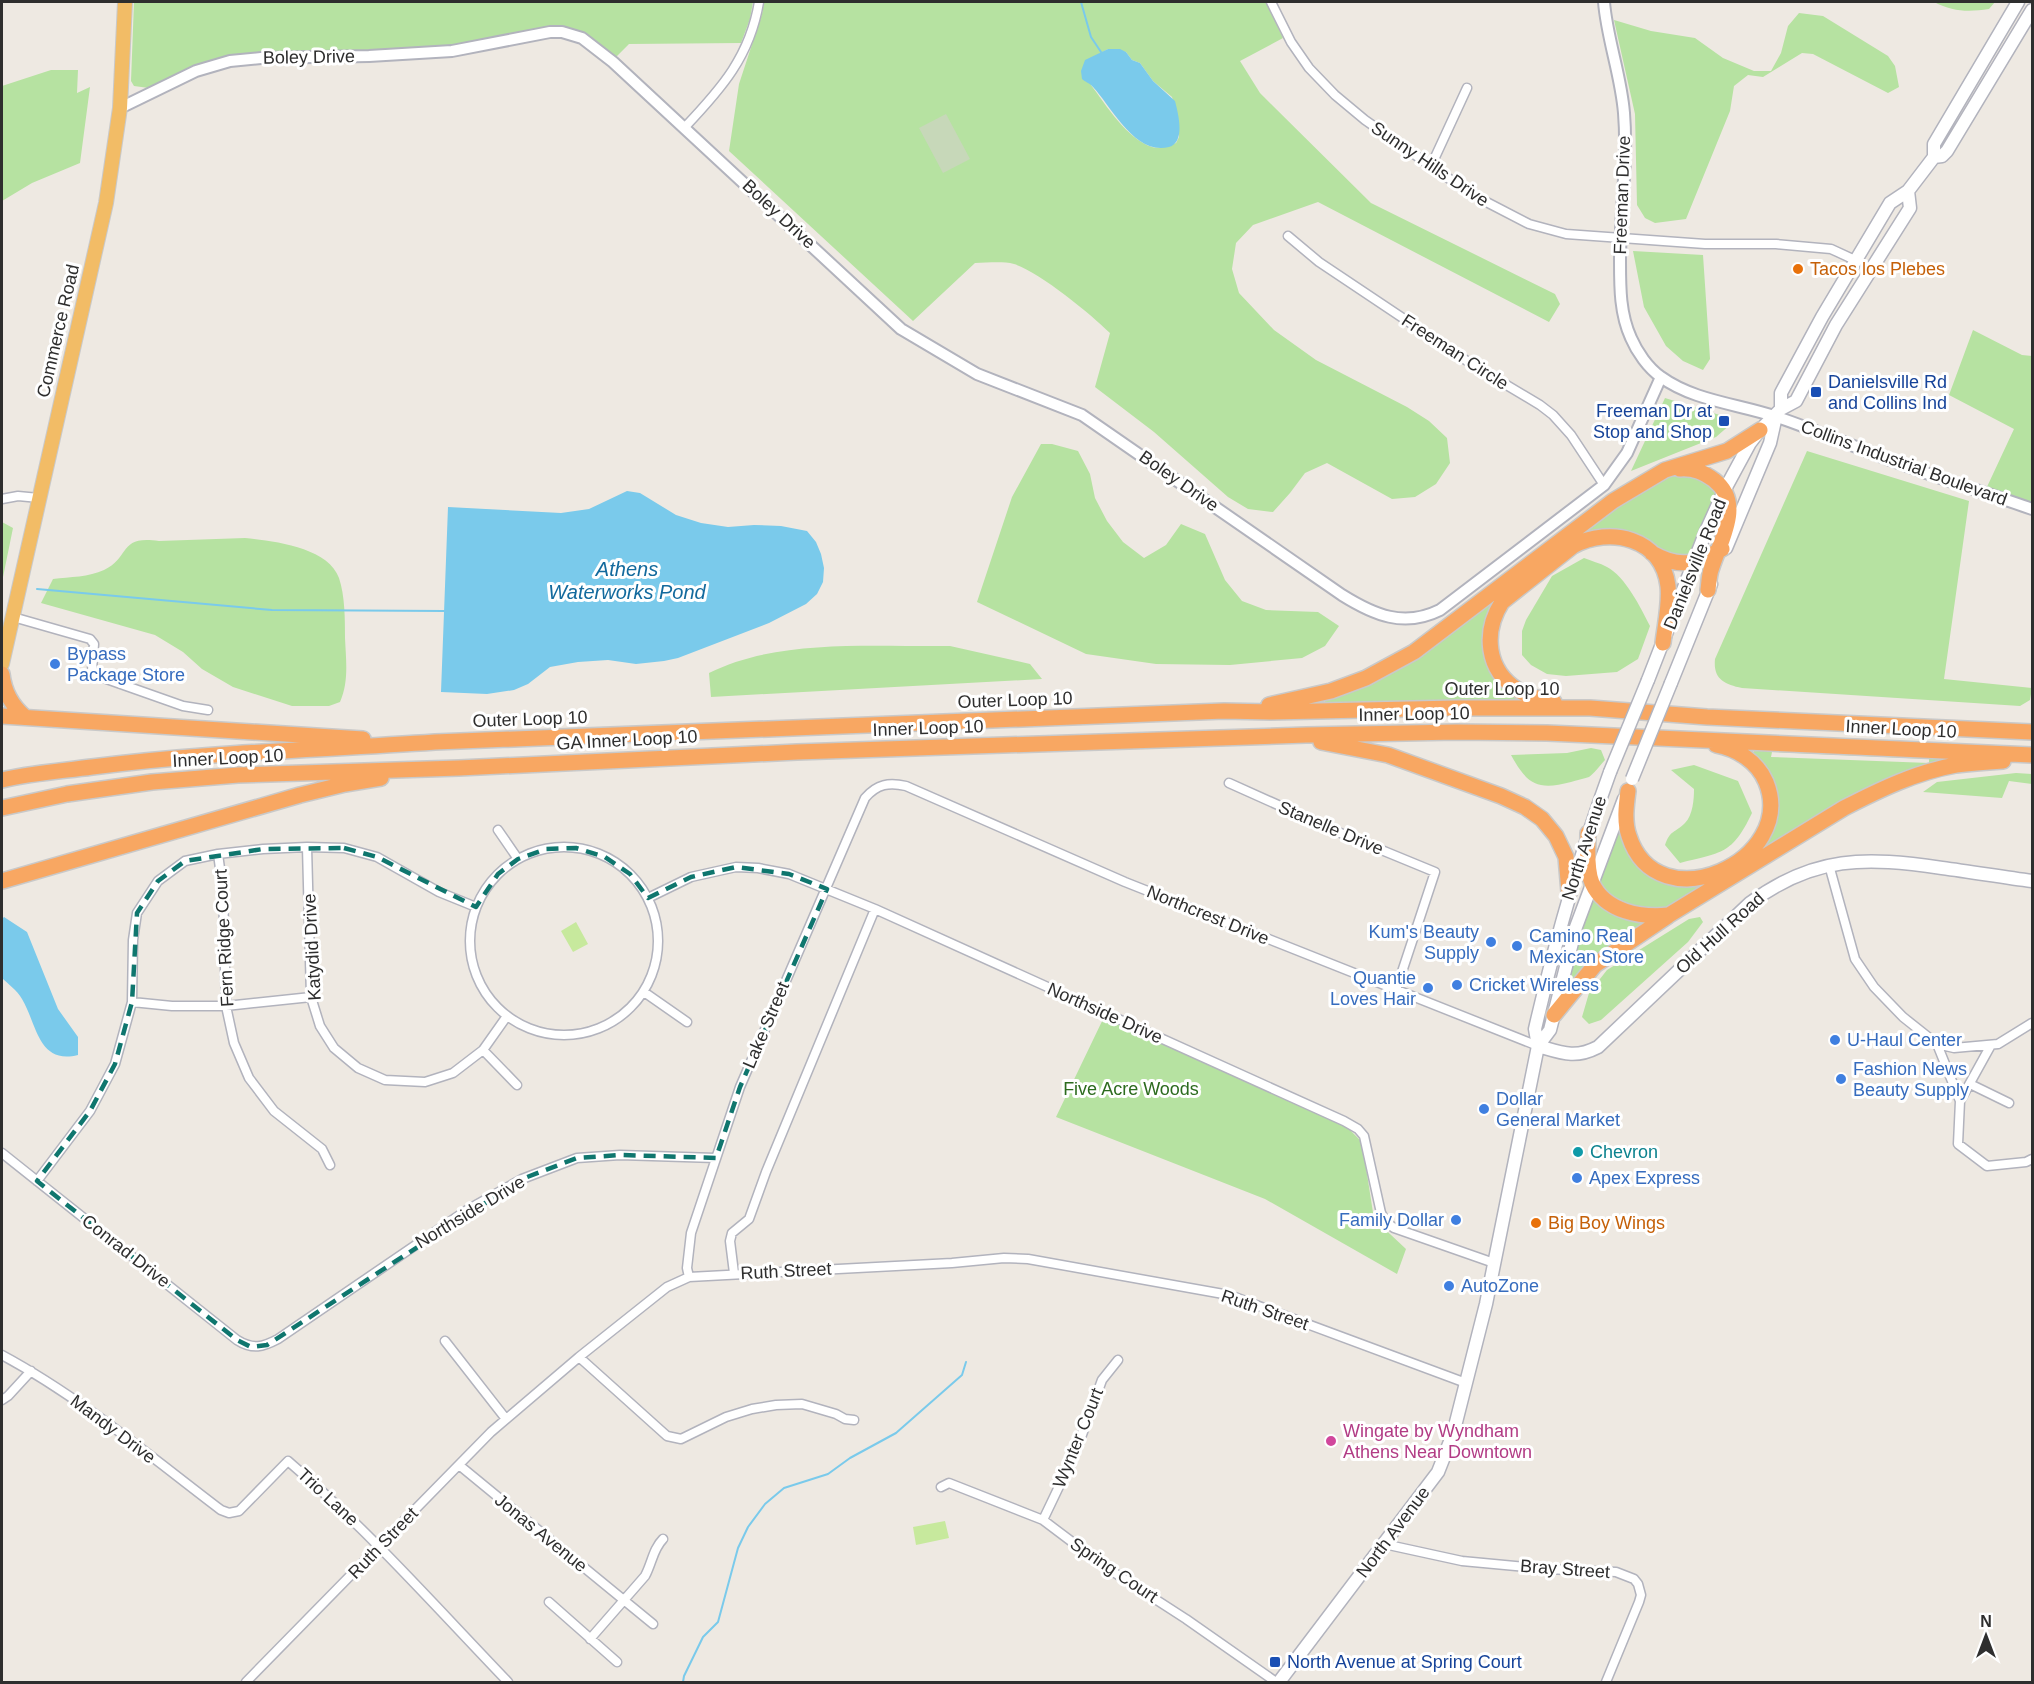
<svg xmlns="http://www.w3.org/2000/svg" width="2034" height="1684" viewBox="0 0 2034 1684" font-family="Arial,sans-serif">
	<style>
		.green { fill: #b6e2a1; fill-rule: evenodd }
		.cemetery { fill: #c7d8b9 }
		.pitch { fill: #c7e99d }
		.water { fill: #7acaeb }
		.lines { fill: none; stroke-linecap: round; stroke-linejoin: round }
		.stream { stroke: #7acaeb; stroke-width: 2 }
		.minor-casing { stroke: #b2b3bd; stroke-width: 11 }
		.tertiary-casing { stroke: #b2b3bd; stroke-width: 14 }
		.secondary-casing { stroke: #b2b3bd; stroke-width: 15 }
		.trunk-casing { stroke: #c9c9c9; stroke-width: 16 }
		.motorway-casing { stroke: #c9c9c9; stroke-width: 18 }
		.minor { stroke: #fff; stroke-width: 8 }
		.tertiary { stroke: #fff; stroke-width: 10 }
		.secondary { stroke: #fff; stroke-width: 12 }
		.trunk { stroke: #f2bc66; stroke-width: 14 }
		.motorway { stroke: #f8a762; stroke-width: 15 }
		.secondary-bridge-casing { stroke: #b2b3bd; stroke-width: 15; stroke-linecap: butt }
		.secondary-bridge { stroke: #fff; stroke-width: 12 }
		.marked { fill: none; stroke: #0f766e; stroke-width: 4.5; stroke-dasharray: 12 8; stroke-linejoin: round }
		.food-dot { fill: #e8710a; stroke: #fff; stroke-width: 2 }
		.transit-dot { fill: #1a4fb4; stroke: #fff; stroke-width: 2 }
		.shop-dot { fill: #3f7fe0; stroke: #fff; stroke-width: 2 }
		.culture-dot { fill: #0f9aa8; stroke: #fff; stroke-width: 2 }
		.hotel-dot { fill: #d1479c; stroke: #fff; stroke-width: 2 }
		.labels { text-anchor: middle; stroke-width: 6; stroke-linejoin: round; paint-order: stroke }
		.street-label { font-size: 18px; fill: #2e2e2e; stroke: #fff }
		.food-label { font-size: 18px; fill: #c56008; stroke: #fff; text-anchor: start }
		.transit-label { font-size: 18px; fill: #164399; stroke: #fff; text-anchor: start }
		.shop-label { font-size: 18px; fill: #366cbe; stroke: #fff; text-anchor: start }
		.park-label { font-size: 18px; fill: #2c6b1e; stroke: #fff }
		.culture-label { font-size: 18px; fill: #0d838f; stroke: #fff; text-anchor: start }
		.hotel-label { font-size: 18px; fill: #b23c85; stroke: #fff; text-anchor: start }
		.water-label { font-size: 20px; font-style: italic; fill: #136a9d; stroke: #fff }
	</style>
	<rect width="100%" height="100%" fill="#eee9e2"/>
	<!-- green -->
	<path class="green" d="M134,2H753L750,19L741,43L629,44L616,57L583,34L458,46L200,65L149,88L134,86L131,81Z
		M764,2H1266L1283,38L1240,61L1260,93L1371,203L1555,294L1560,304L1549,322L1318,202L1253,225L1236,243L1232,269L1239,293L1274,330L1316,360L1407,407L1429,421L1447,438L1450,463L1436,484L1415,497L1392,499L1327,463L1305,473L1290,493L1273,512L1248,509L1228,497L1154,432L1095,387L1110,333C1091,314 1038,271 1014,264C1002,261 987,263 975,263L913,321L729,151L739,84L762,14ZM1108,49L1126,52L1132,60L1140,63L1153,81L1172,97L1178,118L1179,137L1176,143C1169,145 1159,149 1152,147C1127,139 1106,105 1091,85L1099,54Z
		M1934,2H1995L1989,9C1969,12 1953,12 1934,2Z
		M1799,13L1823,16L1888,56L1895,66L1899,87L1888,93L1813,54L1802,53L1763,77L1748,75L1734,86L1730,111L1686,219L1655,223L1645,218L1637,205L1635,114L1614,20L1651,31L1695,38L1723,58L1754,71H1771L1781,53L1788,26Z
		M51,70H78L77,93L90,87L80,163L32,183L2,201V86Z
		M1633,251L1703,255L1710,359L1703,370L1683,361L1666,346L1644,307Z
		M1973,330L2022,355L2032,356V503L1986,489L2014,429L1949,395Z
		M1665,398L1723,416L1731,424L1716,437L1631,471Z
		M1041,444H1052L1078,451L1090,474L1095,498L1107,521L1123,542L1144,558L1166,545L1181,524L1205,534L1225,580L1242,601L1266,610L1318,612L1339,626L1325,646L1302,658L1230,665L1156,664L1086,654L977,602L1012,497Z
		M1807,451L1969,501L1944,679L2032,688L2030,700L2020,706L1742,688C1724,684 1713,679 1715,659Z
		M1688,471L1720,491L1690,559L1684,560L1605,532L1512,588L1487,628L1518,695L1515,700L1325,703L1324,697L1352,688L1615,505L1658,479Z
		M2,522L13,528L2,582Z
		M245,538C273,541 328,547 339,578C345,596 345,619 345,638C346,660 349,682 340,702L329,706H292L233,687L202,669L183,652L155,635L41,603L53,579C70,577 89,577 104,570C131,557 118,535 159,541Z
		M1584,558C1591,561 1600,563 1607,567C1625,576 1641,608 1650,626L1638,659L1617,672L1566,676L1547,674L1531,665L1522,655V631L1526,620L1552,576Z
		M950,646L1030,664L1042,679L711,697L709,673C779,638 873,647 950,646Z
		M1591,748L1601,750L1605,760C1600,765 1595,773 1589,777C1584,779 1576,780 1571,782C1537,791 1527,784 1511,755L1567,753Z
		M1755,748L1962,757L1938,767L1667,910L1625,908L1597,883L1622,820C1624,829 1625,839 1628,848C1637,876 1669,888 1696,885L1771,827L1752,756ZM1772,752L1929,759V763L1771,757Z
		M1694,765L1738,781L1752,813C1732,855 1722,852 1680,863L1665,845C1670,830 1675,833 1685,823C1693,815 1694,799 1694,789L1671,770Z
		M2016,773L2032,774V784L2009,781L2002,798L1923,792L1937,782Z
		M1593,890L1652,919L1570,985L1575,943Z
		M1700,917L1703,922L1688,942L1601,1020L1589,1024L1582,1017L1589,993L1607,970L1689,919Z
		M1105,1015L1348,1128L1362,1142L1374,1219L1406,1249L1397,1274L1265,1199L1056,1117Z"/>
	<!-- cemetery -->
	<path class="cemetery" d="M946,114L970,159L943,173L919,128Z"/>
	<!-- pitch -->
	<path class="pitch" d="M576,922L588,944L573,952L561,931Z
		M945,1521L949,1538L916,1545L913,1527Z"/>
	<!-- water -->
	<path class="water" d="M1108,49H1120L1126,52L1132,60L1140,63L1153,81L1175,101C1178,113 1186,142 1169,147C1135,156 1111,106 1093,87C1090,83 1085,82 1082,79L1081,71L1085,60Z
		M627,491L640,493L676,515L701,523L728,527L754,525L781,526L807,531L816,542L821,554L824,568L823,582L817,594L806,604L769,623L678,658L664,661L636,664L608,660L578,662L550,667L528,684L514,690L487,694L441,692L448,507L561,513L589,509Z
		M4,917L27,932L58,1009L78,1037V1055C38,1065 37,1024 22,999C17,990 8,984 2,978V919Z"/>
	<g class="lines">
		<!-- stream -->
		<path class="stream" d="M1081,2L1091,37L1101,52
			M37,589L272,610L444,611
			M683,1682L684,1676L703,1637L718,1622L738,1548L748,1527L765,1504L784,1488L828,1474L850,1458L896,1433L962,1375L966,1362"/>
		<defs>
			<path id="minor" d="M1271,2L1291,42L1309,68L1335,95L1365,120L1471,194L1529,224L1566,234L1705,244H1776L1831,249L1855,260
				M685,127C722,88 750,56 759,2
				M1431,166L1467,88
				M1288,236L1319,262L1473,365L1540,405L1553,415L1571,435L1604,485
				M2,499L18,496L39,498
				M13,617L90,639L94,644L92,670L98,676L183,706L208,710
				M1229,783L1345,835L1435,872L1396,990
				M498,830L518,859
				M307,847L311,997L320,1026L334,1048L358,1068L385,1080L425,1082L453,1073L483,1050L507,1016
				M470 941a94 94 0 1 1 188 0a94 94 0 1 1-188 0Z
				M218,854L223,890L226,1006L234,1043L249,1078L274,1111L322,1149L330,1165
				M1829,865L1855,959L1874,987L1903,1017L1937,1044L1954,1048L1998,1044L2032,1023
				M648,898L691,877L736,867L758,868L789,874L875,909L1344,1121L1358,1129L1364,1136L1381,1213L1386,1222L1394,1228L1494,1263
				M644,992L687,1022
				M132,1002L172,1006H226L311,997
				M1937,1044L1960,1101L1958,1144L1987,1166L2026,1162L2032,1159
				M483,1050L517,1085
				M1970,1084L2009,1103
				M1960,1101L1991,1045
				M2,1153L237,1340C253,1350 263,1347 278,1339L467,1210L522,1179L577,1158L620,1155L716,1158
				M37,1181L90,1111L115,1064L132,1002L133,940L137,913L158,881L185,861L218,854L263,849L307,847L344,848L377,857L439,892L476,907
				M734,1273L730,1241L732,1233L749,1219L766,1172L875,909
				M689,1277L687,1268L691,1233L740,1087L865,798C877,784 889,782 906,786L1125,882L1538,1046
				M445,1341L506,1419
				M2,1355C80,1397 150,1456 221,1510L229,1513L239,1511L288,1461C367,1529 436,1607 508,1682
				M579,1357L667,1436L681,1439L726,1417L752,1409L776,1405L802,1404L836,1414L845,1419L854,1420
				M2,1400L8,1396L31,1371
				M459,1465L653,1624
				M941,1487L949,1483L1043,1520L1104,1566L1186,1619L1276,1682
				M1043,1520L1076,1451L1102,1380L1118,1360
				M1384,1544L1462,1561L1546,1569L1616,1572L1634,1579L1638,1584L1641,1595L1639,1602L1606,1682
				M549,1602L617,1662
				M590,1639L645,1576C652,1563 653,1549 663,1539
				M246,1682L491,1432L579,1357L667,1287L689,1277L952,1263L1004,1258L1028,1259L1229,1295L1466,1383"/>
			<path id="tertiary" d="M1604,2C1607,39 1621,75 1624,113C1628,163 1620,213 1620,262C1620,288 1620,314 1631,338C1637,352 1648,368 1661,377C1694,401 1739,404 1777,417C1819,431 1861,450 1904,465C1946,481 1990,494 2032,509
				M120,108L196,71L230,61L261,58L369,56L452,51L550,32H562L582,38L613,62L901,329L977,374L1082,415L1342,595C1374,615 1404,628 1440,610L1604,485L1627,453L1661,377"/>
			<path id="secondary" d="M1934,157V144L2018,2
				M1781,409V393L1822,317L1890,203L1908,191L1934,157L1942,156L1947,151L2032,10
				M1726,548L1770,443L1776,416
				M1648,680L1706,531L1724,491L1750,443L1760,430L1781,409L1796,401L1836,325L1910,208L1908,191
				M1671,683L1711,584
				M1538,1046C1562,1053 1575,1059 1598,1047L1750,903C1815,855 1866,857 1942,868C1972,872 2002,877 2032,881
				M1538,1046L1550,1030L1576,927L1624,799
				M1279,1682L1438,1472L1453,1434L1486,1304L1538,1046L1535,1029C1555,942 1579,857 1610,772"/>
			<path id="trunk" d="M2,664L106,203L120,108L125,2"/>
			<path id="motorway" d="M1680,469C1694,468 1703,472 1714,480C1744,503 1721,539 1712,567C1709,574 1709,582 1708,590
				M1652,553C1680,569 1695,564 1722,549
				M2,674C4,692 11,705 25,717
				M1554,702C1542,700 1529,697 1518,690C1486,670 1483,632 1502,602L1573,546C1610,526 1662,538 1668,586C1670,604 1665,625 1663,643
				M1269,705L1331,691L1366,678L1414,652L1613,501L1665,470L1727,451L1760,430
				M2,716L363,739
				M1321,742L1388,755L1501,796L1525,807L1542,819L1556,836L1566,857L1569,892
				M2,780C31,773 62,771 92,767C206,752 321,750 435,742L1224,711L1271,712L1457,708H1590L1707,717L2032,732
				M1628,791C1626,806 1624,822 1629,836C1657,924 1798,861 1766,782C1757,761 1737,749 1716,745
				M2,808L67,794L152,782L238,775L459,768L797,752L1306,735L1456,732L1547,733L2032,755
				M1588,833C1588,848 1586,869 1592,883C1605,912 1642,918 1669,915L1844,808C1879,790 1916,772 1956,765C1972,763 1987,762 2003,761
				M2,881L300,795L345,784L381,778
				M1554,1015L1595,965L1668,916"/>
		</defs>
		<!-- minor casing -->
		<use href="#minor" class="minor-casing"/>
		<!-- tertiary casing -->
		<use href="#tertiary" class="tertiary-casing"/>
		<!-- secondary casing -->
		<use href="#secondary" class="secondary-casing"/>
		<!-- trunk casing -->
		<use href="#trunk" class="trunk-casing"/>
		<!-- motorway casing -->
		<use href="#motorway" class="motorway-casing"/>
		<!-- minor -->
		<use href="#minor" class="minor"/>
		<!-- tertiary -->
		<use href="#tertiary" class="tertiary"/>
		<!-- secondary -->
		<use href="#secondary" class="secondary"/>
		<!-- trunk -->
		<use href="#trunk" class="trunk"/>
		<!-- motorway -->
		<use href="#motorway" class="motorway"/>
		<defs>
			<path id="secondary-bridge" d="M1610,772L1648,680
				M1632,779L1671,683"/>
		</defs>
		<!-- secondary-bridge casing -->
		<use href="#secondary-bridge" class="secondary-bridge-casing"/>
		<!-- secondary-bridge -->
		<use href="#secondary-bridge" class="secondary-bridge"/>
	</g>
	<!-- marked area -->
	<path class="marked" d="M344,848L377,857L476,907L498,874L518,859L546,849L576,848L605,857L630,874L648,898L691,877L736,867L789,874L827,889L740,1087L716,1158L620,1155L577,1158L522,1179L267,1345L251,1347L237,1340L37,1181L90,1111L115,1064L132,1002L137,913L158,881L185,861L263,849Z"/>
	<!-- markers -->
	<g class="food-dot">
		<circle cx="1798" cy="269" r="6"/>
		<circle cx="1536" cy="1223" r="6"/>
	</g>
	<g class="transit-dot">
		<rect x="1810" y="386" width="12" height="12" rx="3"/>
		<rect x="1718" y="415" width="12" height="12" rx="3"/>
		<rect x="1269" y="1656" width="12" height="12" rx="3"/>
	</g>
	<g class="shop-dot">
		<circle cx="55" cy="664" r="6"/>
		<circle cx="1491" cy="942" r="6"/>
		<circle cx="1517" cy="946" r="6"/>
		<circle cx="1457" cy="985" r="6"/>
		<circle cx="1428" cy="988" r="6"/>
		<circle cx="1835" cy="1040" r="6"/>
		<circle cx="1841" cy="1079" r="6"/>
		<circle cx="1484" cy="1109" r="6"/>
		<circle cx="1577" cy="1178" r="6"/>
		<circle cx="1456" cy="1220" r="6"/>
		<circle cx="1449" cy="1286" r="6"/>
	</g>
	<circle class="culture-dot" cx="1578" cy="1152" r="6"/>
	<circle class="hotel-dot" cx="1331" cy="1441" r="6"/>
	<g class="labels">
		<!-- street labels -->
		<g class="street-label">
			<text transform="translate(309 57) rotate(-1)" y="6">Boley Drive</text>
			<text transform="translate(1430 164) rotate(34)" y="6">Sunny Hills Drive</text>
			<text transform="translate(1622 195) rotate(-88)" y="6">Freeman Drive</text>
			<text transform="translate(779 214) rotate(43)" y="6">Boley Drive</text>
			<text transform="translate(58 331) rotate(-77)" y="6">Commerce Road</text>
			<text transform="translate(1455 352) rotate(33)" y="6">Freeman Circle</text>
			<text transform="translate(1904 463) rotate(20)" y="6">Collins Industrial Boulevard</text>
			<text transform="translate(1179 481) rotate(35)" y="6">Boley Drive</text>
			<text transform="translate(1695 564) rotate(-68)" y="6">Danielsville Road</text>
			<text x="1502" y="695">Outer Loop 10</text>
			<text transform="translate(1015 700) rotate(-2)" y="6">Outer Loop 10</text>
			<text transform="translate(1414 714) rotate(-1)" y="6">Inner Loop 10</text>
			<text transform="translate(530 719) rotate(-2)" y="6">Outer Loop 10</text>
			<text transform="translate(928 728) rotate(-2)" y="6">Inner Loop 10</text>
			<text transform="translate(1901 729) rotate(3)" y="6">Inner Loop 10</text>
			<text transform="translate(627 740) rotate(-3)" y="6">GA Inner Loop 10</text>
			<text transform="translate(228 758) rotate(-3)" y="6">Inner Loop 10</text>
			<text transform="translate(1331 828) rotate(23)" y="6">Stanelle Drive</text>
			<text transform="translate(1584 848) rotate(-72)" y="6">North Avenue</text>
			<text transform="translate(1208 915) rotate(22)" y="6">Northcrest Drive</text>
			<text transform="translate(1720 933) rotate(-42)" y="6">Old Hull Road</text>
			<text transform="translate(224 938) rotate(-93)" y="6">Fern Ridge Court</text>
			<text transform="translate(312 947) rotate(-93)" y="6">Katydid Drive</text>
			<text transform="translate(1105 1013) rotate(24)" y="6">Northside Drive</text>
			<text transform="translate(766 1025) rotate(-67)" y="6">Lake Street</text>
			<text transform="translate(470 1212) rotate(-31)" y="6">Northside Drive</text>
			<text transform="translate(126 1251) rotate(38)" y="6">Conrad Drive</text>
			<text transform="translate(786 1271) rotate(-3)" y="6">Ruth Street</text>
			<text transform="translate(1265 1310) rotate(19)" y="6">Ruth Street</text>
			<text transform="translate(113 1429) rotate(37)" y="6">Mandy Drive</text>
			<text transform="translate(1078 1438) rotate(-68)" y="6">Wynter Court</text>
			<text transform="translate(328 1497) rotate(43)" y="6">Trio Lane</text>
			<text transform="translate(1393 1532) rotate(-53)" y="6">North Avenue</text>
			<text transform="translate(541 1533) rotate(39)" y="6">Jonas Avenue</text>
			<text transform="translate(383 1543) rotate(-46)" y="6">Ruth Street</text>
			<text transform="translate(1565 1569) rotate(4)" y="6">Bray Street</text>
			<text transform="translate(1114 1570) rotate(34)" y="6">Spring Court</text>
		</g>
		<!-- food labels -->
		<g class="food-label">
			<text x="1810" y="275">Tacos los Plebes</text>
			<text x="1548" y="1229">Big Boy Wings</text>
		</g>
		<!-- transit labels -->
		<g class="transit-label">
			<text x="1828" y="388">Danielsville Rd<tspan x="1828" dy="21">and Collins Ind</tspan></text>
			<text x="1712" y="417" text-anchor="end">Freeman Dr at<tspan x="1712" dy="21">Stop and Shop</tspan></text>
			<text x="1287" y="1668">North Avenue at Spring Court</text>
		</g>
		<!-- shop labels -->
		<g class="shop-label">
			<text x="67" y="660">Bypass<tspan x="67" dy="21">Package Store</tspan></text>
			<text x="1479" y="938" text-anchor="end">Kum's Beauty<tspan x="1479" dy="21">Supply</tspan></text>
			<text x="1529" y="942">Camino Real<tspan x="1529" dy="21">Mexican Store</tspan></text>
			<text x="1416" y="984" text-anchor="end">Quantie<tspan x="1416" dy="21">Loves Hair</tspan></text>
			<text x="1469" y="991">Cricket Wireless</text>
			<text x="1847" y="1046">U-Haul Center</text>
			<text x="1853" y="1075">Fashion News<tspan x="1853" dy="21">Beauty Supply</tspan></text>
			<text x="1496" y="1105">Dollar<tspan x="1496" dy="21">General Market</tspan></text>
			<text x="1589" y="1184">Apex Express</text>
			<text x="1444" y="1226" text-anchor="end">Family Dollar</text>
			<text x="1461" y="1292">AutoZone</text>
		</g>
		<!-- park labels -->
		<g class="park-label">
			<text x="1131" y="1095">Five Acre Woods</text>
		</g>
		<!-- culture labels -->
		<g class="culture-label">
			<text x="1590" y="1158">Chevron</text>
		</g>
		<!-- hotel labels -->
		<g class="hotel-label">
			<text x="1343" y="1437">Wingate by Wyndham<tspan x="1343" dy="21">Athens Near Downtown</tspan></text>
		</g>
		<!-- water labels -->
		<g class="water-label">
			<text x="627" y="576">Athens<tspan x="627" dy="23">Waterworks Pond</tspan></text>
		</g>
	</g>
	<!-- border -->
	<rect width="2034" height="1684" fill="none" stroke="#2e2e2e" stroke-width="6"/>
	<!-- north arrow -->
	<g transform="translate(1986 1636)" stroke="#ffffff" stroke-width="4.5" paint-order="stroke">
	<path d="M0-4.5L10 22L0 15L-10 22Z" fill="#2e2e2e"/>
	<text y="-9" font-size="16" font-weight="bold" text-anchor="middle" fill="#2e2e2e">N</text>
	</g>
</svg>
